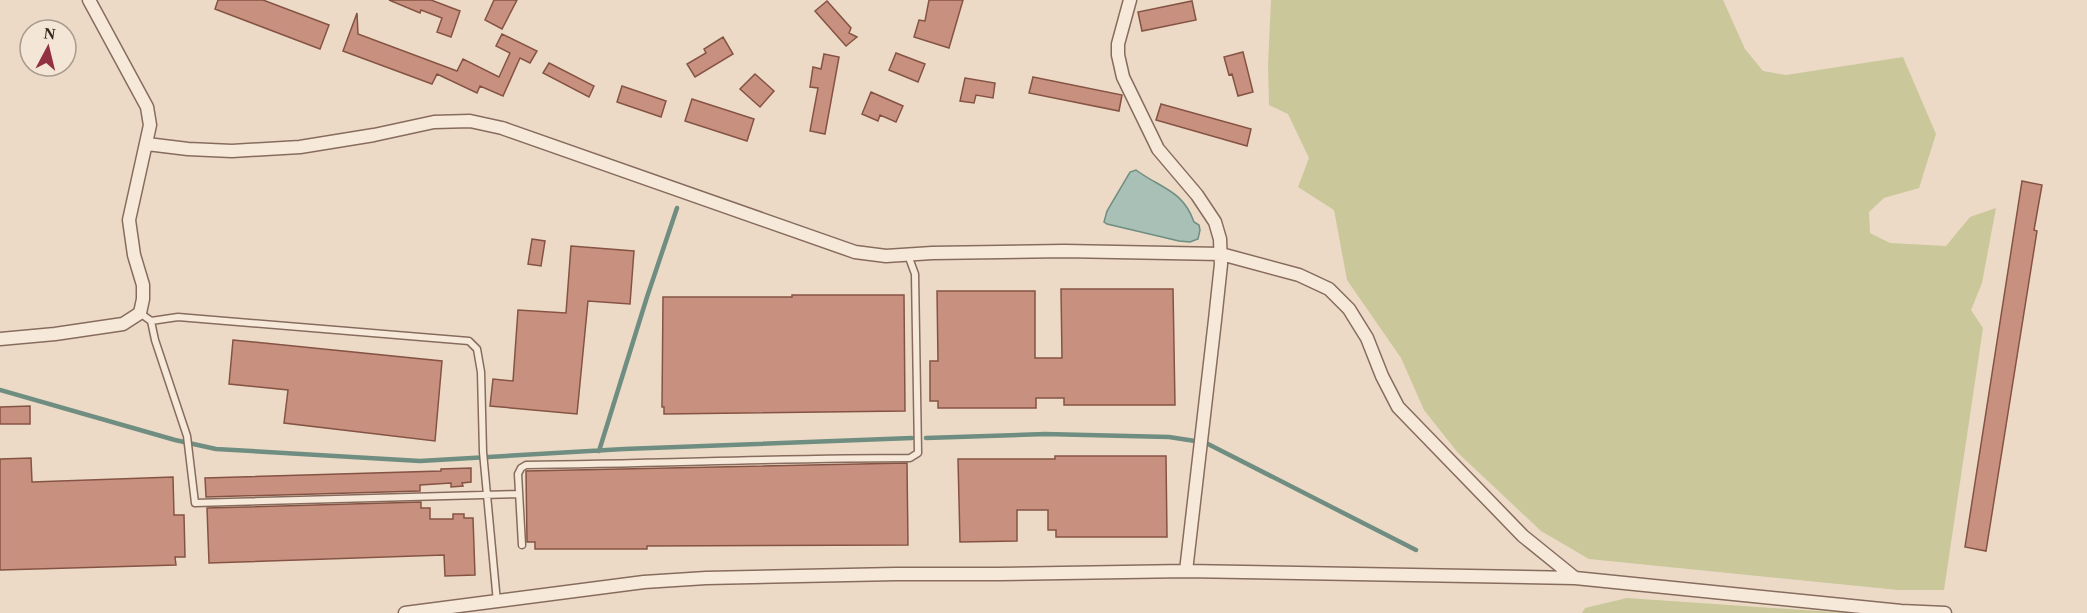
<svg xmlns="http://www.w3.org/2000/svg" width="2087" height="613" viewBox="0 0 2087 613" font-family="'Times New Roman',serif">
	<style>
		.green { fill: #cac79b }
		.water { fill: #a8c0b5; stroke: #6f8e81; stroke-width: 1.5 }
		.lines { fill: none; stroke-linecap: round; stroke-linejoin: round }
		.stream { stroke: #6f8e81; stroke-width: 4.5 }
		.building { fill: #c8917f; stroke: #855344; stroke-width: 1.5 }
		.service-casing { stroke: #876c5d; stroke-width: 9 }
		.minor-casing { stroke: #876c5d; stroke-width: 15 }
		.service { stroke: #f7e9da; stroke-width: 6 }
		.minor { stroke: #f7e9da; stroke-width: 12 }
	</style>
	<rect width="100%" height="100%" fill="#ecdac7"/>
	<!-- green -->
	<path class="green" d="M1271,0H1723L1745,49L1763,71L1786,75L1903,57L1936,134L1919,188L1884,198L1869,212L1870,233L1890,243L1946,246L1970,217L1996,208L1982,283L1971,310L1983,328L1944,590H1898L1589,559L1541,531L1458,453L1424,410L1401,358L1347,280L1334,210L1298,187L1309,158L1288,114L1269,105L1268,65Z
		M1627,598L1848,613H1582L1585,608Z"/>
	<!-- water -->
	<path class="water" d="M1136,170C1160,188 1183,190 1194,222L1199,225L1200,230L1198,239L1190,242L1179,241L1107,224L1104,222L1107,211L1130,172Z"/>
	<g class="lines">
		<!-- stream -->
		<path class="stream" d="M0,390L175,440L216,449L420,461L624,449L912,438
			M926,438L1045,434L1169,437L1195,441
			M1208,444L1416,550
			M599,451L647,297L677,208"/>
	</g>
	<!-- building -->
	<path class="building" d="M218,0H263L329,25L320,49L215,9Z
		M389,0H431L460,11L451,37L437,32L442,18L421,10L420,13Z
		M494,0H517L502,29L485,20Z
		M929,0H963L949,48L914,37L919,20L925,21Z
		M827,1L851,28L849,33L857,37L846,46L815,11Z
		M1192,1L1196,20L1142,31L1138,12Z
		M357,13L358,34L457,71L463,59L499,77L510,53L496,46L502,34L537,51L530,63L520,58L503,96L480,86L477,93L437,74L432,84L343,51Z
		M723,37L733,54L695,77L687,64L706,53L704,49Z
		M1243,52L1253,92L1238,96L1232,74L1229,75L1224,57Z
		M896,53L925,64L918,82L889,70Z
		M824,54L839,57L825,134L810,131L818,88L810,87L813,67L821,69Z
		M549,63L594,86L589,97L543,73Z
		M755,74L774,91L760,107L740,89Z
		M1033,77L1122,95L1119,111L1029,93Z
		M965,78L995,83L993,98L976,95L974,103L960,101Z
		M622,86L666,101L661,117L617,102Z
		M871,92L903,106L896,122L880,115L878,121L862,114Z
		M692,99L754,119L747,141L685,121Z
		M1161,104L1251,129L1247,146L1156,120Z
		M2022,181L2042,185L2034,230L2037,231L1986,551L1965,547Z
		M532,239L545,241L541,266L528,264Z
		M571,246L634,251L630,304L588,301L577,414L490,406L493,379L513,381L518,310L566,313Z
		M1061,289H1173L1175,405H1064V398H1036V408H938V401H930V361H938L937,291H1035V358H1062Z
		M792,295H904L905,411L664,414V407H662L663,297H792Z
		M233,340L442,361L435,441L284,423L288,390L229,384Z
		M30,406V424H0V407Z
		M1055,456H1166L1167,537H1056V530H1048V510H1017V541L960,542L958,459H1055Z
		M31,458L32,482L173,477L174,515H184L185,557H175L176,565L0,570V459Z
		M907,463L908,545L647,546V549H535V542H527L526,471Z
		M471,468V482L462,483L463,486L451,487V483L420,485V491L206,497V496L205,478L441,471V469Z
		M421,502V508H430V519H453V514H464V518H473L475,575L445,576L444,555L209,563L207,508Z"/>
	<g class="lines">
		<defs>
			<path id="service" d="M140,313L151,321L155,340L187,436L195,503L519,494
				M151,321L178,317L469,341L477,349L481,372L483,452L497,602
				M522,545L518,474L521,468L526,465C654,464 782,458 910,458L918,453L915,274L908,255"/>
			<path id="minor" d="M1130,0L1118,44V55L1123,77L1158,149L1197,195L1215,222L1220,239L1221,264L1215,320L1186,571
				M147,144L188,149L232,151L300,147L374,135L434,122L470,121L502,128L855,252L886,256L932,253L1064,251L1221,254L1299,275L1329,289L1349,309L1367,338L1382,376L1398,407L1523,536L1575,578
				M0,339L55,334L123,324L140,313L143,299V285L134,255L129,220L150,125L147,107L89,0
				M405,613L644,582L706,578L896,574H998L1186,571L1575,578L1901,611L1945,613"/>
		</defs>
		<!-- service casing -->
		<use href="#service" class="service-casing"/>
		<!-- minor casing -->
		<use href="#minor" class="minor-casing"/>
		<!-- service -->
		<use href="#service" class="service"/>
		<!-- minor -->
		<use href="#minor" class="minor"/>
	</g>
	<!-- north arrow -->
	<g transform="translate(48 48) rotate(7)"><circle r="28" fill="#f4e6d6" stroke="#a99a8d" stroke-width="1.5"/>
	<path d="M0-4.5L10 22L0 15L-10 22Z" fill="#923142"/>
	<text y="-9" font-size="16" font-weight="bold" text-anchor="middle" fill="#382720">N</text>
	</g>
</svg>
